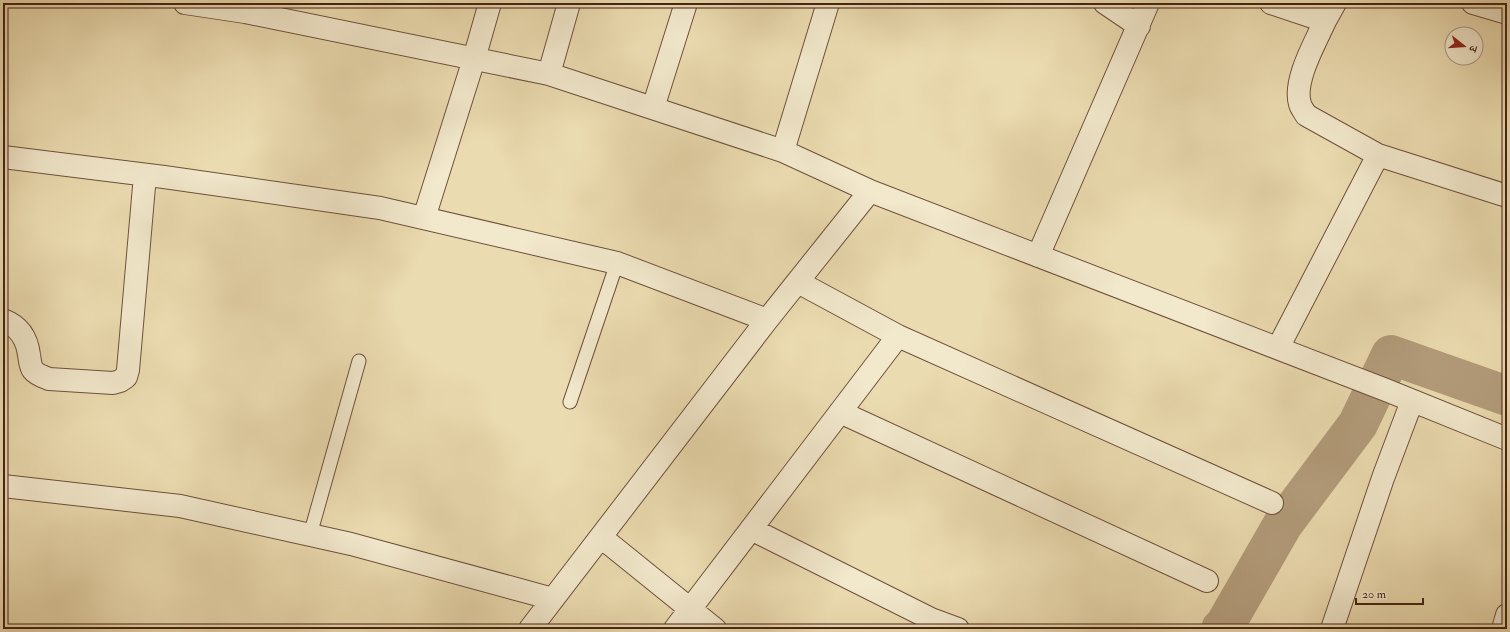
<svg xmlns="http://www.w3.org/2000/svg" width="1510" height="632" viewBox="0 0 1510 632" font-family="'IM FELL Double Pica','Noto Serif Devanagari',serif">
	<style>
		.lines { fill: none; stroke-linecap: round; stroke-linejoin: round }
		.river { stroke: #b39c7b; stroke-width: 40 }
		.service-casing { stroke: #6f513b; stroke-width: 15 }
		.minor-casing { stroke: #6f513b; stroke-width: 24 }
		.service { stroke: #f2e8cc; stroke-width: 13 }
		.minor { stroke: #f2e8cc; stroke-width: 22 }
	</style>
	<rect width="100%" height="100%" fill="#ebdbb0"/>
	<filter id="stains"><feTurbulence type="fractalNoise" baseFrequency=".005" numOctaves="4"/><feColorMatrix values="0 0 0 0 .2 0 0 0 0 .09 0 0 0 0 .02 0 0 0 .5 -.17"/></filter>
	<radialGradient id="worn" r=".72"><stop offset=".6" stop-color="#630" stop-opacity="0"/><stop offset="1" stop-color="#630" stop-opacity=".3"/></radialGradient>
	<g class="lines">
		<!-- river -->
		<path class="river" d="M1221,629L1225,625L1283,524L1358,424L1391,355L1507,396"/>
		<defs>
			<path id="service" d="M570,402L617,263
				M310,535L359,361"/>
			<path id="minor" d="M185,3L245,12L549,74L783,151L870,191L1386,390L1507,439
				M1105,3L1139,26
				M1271,3L1325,21L1335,3
				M1473,3L1507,13
				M1325,21C1315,43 1293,81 1300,104C1301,108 1304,111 1306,115L1378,155L1507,196
				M549,74L569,3
				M653,108L686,3
				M783,151L828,3
				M3,157L164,177L380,208L617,263L767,320
				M424,218L474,59L490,3
				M1038,256L1148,3
				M798,282L898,336L1272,503
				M3,320C19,326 27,338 29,355C30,360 30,366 33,370C37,375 44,377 49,379L113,383L120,381L126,377L128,370L145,175
				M1278,348L1378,155
				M840,412L1207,581
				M3,486L180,506L351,544L553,599
				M751,529L931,619L958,629
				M601,537L715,629
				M530,629L767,320L870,191
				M675,629L898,336
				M1332,629L1383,478L1412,401
				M1503,629L1507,615"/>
		</defs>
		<!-- service casing -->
		<use href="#service" class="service-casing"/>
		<!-- minor casing -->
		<use href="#minor" class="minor-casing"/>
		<!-- service -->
		<use href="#service" class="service"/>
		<!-- minor -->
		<use href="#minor" class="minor"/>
	</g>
	<!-- margin -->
	<rect width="1510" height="632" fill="none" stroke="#ebdbb0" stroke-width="16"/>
	<rect x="4" y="4" width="1502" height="624" fill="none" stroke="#462314" stroke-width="2"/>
	<rect x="8" y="8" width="1494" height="616" fill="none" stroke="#462314"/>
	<!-- north arrow -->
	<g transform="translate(1464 46) rotate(107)"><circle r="19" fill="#f2e8cc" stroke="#ad9982"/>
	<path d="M0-3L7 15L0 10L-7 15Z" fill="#8f2418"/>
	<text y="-6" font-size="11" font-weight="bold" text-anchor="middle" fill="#462314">उ</text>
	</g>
	<!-- scale -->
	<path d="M1356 598v6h67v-6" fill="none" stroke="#462314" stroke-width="2"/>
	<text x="1362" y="598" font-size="12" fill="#462314" stroke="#f2e8cc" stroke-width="3" paint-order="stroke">20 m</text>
	<rect width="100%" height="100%" filter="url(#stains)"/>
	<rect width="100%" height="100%" fill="url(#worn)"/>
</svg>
